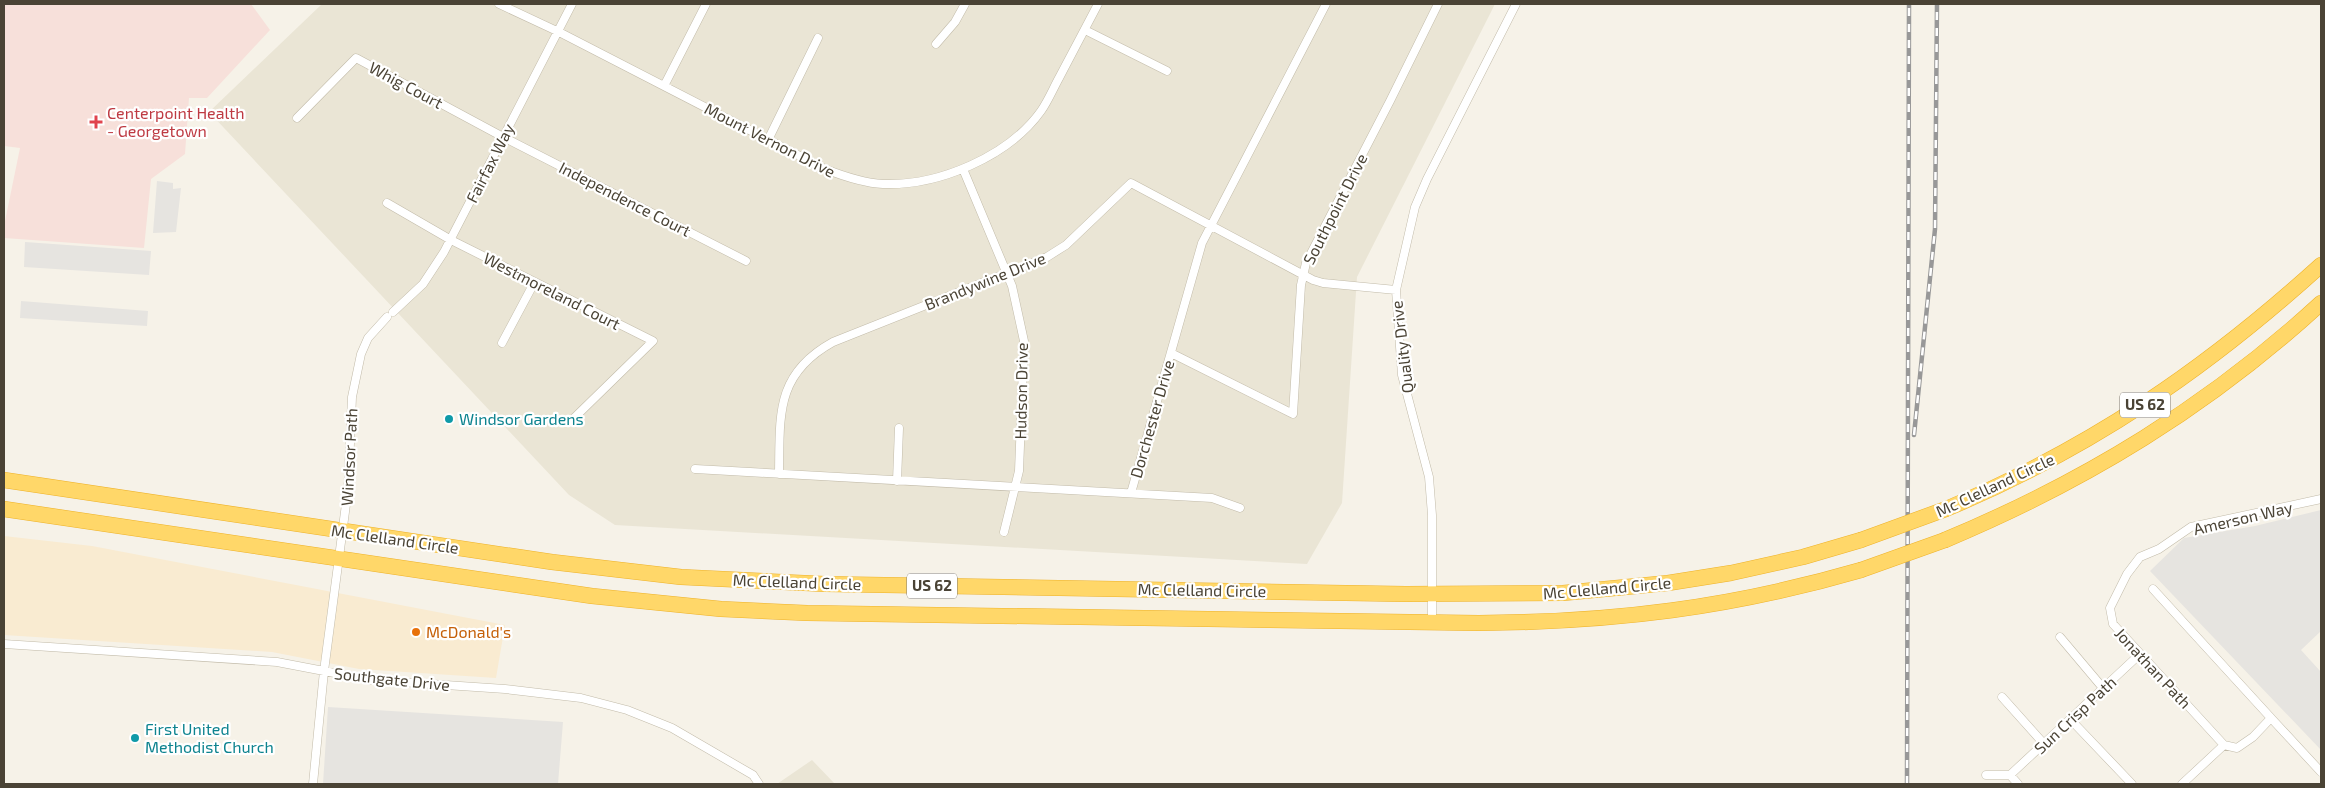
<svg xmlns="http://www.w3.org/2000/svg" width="2325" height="788" viewBox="0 0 2325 788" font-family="'Exo 2',sans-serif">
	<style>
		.residential { fill: #eae5d5 }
		.commercial { fill: #f9ebd1 }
		.medical { fill: #f7e0da }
		.parking { fill: #e6e4e0 }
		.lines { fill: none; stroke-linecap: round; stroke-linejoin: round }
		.street-casing { stroke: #c2bba9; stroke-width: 9 }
		.highway-casing { stroke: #eeb229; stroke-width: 16 }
		.street { stroke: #fff; stroke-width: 8 }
		.highway { stroke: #ffd769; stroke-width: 15 }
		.rail-casing { stroke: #989898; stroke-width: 4.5 }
		.rail { stroke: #fff; stroke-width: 2.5; stroke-dasharray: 8; stroke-linecap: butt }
		.highway-bridge-casing { stroke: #eeb229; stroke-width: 16; stroke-linecap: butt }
		.highway-bridge { stroke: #ffd769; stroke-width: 15 }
		.health-dot { fill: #e0444e; stroke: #fff; stroke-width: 2 }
		.culture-dot { fill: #0f9aa8; stroke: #fff; stroke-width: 2 }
		.food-dot { fill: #e8710a; stroke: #fff; stroke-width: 2 }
		.labels { text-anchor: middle; stroke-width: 4.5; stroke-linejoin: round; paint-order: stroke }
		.shield { fill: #fff; stroke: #807b72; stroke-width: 1 }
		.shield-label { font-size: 15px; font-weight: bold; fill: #4a4335 }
		.street-label { font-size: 16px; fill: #4a4335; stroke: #fff }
		.health-label { font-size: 16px; fill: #be3a42; stroke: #fff; text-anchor: start }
		.culture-label { font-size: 16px; fill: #0d838f; stroke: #fff; text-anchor: start }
		.food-label { font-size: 16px; fill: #c56008; stroke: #fff; text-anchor: start }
	</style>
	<rect width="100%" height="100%" fill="#f6f2e8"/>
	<!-- residential -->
	<path class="residential" d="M322,4H1495L1357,277L1342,503L1307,564L615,525L569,495L209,112Z
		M812,760L835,784H777Z"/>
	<!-- commercial -->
	<path class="commercial" d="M4,536L92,546L505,625L496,678L359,669L272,652L4,635Z"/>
	<!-- medical -->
	<path class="medical" d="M4,4H251L270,30L207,98H189L185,154L151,179L144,248L4,238V226L20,148L4,146Z"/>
	<!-- parking -->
	<path class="parking" d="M157,181L173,183V189L181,188L176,232L153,233Z
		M25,242L151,251L149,275L24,267Z
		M21,301L148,311L147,326L20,318Z
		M2321,510V631L2301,650L2321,672V750L2150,571L2184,538L2255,526Z
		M328,707L563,722L558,784H323Z"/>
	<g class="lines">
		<defs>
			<path id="street" d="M499,4L559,32L825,169C843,176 863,183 883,184C938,186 1008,157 1041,111C1048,101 1053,89 1059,78C1072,53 1085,29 1098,4
				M1085,30L1167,71
				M936,44L955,22L965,4
				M664,86L706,4
				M297,118L356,58L503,137L746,261
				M768,140L818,38
				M963,169L1012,286L1024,341L1019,471L1004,532
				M387,203L451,240L653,341L573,419
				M393,312L423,284L444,252L572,4
				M502,343L534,283
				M1171,353L1293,414L1301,285L1306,263L1390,101L1438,4
				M695,469L1212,498L1240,508
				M779,474C780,415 775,374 833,342L1047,257L1066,245L1131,183L1313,280L1323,283L1396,290
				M897,481L899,428
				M1131,493L1202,243L1326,4
				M2153,589L2271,718
				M1432,623V515L1429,477L1402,375L1396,290L1415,207L1427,179L1516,4
				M2060,637L2103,688
				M4,644L277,662L371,680L505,689L581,698L627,710L672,728L753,775L759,784
				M2002,697L2044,744
				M2070,719L2132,784
				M2224,745L2113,624L2110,608L2127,574L2140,557L2159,549L2191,527L2321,499
				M1986,775H2010L2140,654
				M2010,775L2018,784
				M313,784L324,671L348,489L352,397L361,354L368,338L387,317
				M2182,784L2224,745L2237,748L2253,737L2271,718L2321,772"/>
			<path id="highway" d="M4,480L552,562L681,577L825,584L1406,594L1563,593L1668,583L1731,573L1803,557L1861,540
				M4,509L592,596L721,609L807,613L1479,623C1614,622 1730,608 1861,570
				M1946,509C2091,448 2205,370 2321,265
				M1945,540C2086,481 2209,406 2321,303"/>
		</defs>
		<!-- street casing -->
		<use href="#street" class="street-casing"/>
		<!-- highway casing -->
		<use href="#highway" class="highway-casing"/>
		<!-- street -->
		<use href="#street" class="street"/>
		<!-- highway -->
		<use href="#highway" class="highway"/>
		<defs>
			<path id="rail" d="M1914,435L1935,229L1937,4
				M1907,784L1909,4"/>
		</defs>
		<!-- rail casing -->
		<use href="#rail" class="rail-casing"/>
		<!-- rail -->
		<use href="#rail" class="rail"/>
		<defs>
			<path id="highway-bridge" d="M1861,540L1946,509
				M1861,570L1945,540"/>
		</defs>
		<!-- highway-bridge casing -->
		<use href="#highway-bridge" class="highway-bridge-casing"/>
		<!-- highway-bridge -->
		<use href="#highway-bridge" class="highway-bridge"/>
	</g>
	<!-- markers -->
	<path class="health-dot" d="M93.5 114.5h5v5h5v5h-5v5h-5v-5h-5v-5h5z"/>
	<g class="culture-dot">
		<circle cx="449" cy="419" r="5"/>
		<circle cx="135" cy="738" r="5"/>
	</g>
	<circle class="food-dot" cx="416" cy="632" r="5"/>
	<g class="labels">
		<!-- shield labels -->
		<g class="shield">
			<rect x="2120" y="392.5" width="50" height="25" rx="4"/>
			<rect x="907" y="573.5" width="50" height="25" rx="4"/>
		</g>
		<g class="shield-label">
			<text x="2145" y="410">US 62</text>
			<text x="932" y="591">US 62</text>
		</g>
		<!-- street labels -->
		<g class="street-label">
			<text transform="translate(406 85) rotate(28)" y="6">Whig Court</text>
			<text transform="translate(770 140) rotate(27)" y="6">Mount Vernon Drive</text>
			<text transform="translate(490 163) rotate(-63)" y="6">Fairfax Way</text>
			<text transform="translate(625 199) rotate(27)" y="6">Independence Court</text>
			<text transform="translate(1335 209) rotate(-63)" y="6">Southpoint Drive</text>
			<text transform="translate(985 281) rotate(-22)" y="6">Brandywine Drive</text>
			<text transform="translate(552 291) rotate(27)" y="6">Westmoreland Court</text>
			<text transform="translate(1402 347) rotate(-97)" y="6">Quality Drive</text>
			<text transform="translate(1021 391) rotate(-89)" y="6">Hudson Drive</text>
			<text transform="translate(1152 419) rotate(-74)" y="6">Dorchester Drive</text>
			<text transform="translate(349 457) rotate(-87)" y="6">Windsor Path</text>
			<text transform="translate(1995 485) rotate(-25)" y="6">Mc Clelland Circle</text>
			<text transform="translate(2243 518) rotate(-13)" y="6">Amerson Way</text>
			<text transform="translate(395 539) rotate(8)" y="6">Mc Clelland Circle</text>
			<text transform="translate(797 582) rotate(2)" y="6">Mc Clelland Circle</text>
			<text transform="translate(1607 588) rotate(-5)" y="6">Mc Clelland Circle</text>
			<text transform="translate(1202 590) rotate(1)" y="6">Mc Clelland Circle</text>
			<text transform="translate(2153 668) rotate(47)" y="6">Jonathan Path</text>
			<text transform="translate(392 679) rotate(6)" y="6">Southgate Drive</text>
			<text transform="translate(2075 715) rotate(-43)" y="6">Sun Crisp Path</text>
		</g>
		<!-- health labels -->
		<g class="health-label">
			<text x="107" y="119">Centerpoint Health<tspan x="107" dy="18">- Georgetown</tspan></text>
		</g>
		<!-- culture labels -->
		<g class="culture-label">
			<text x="459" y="425">Windsor Gardens</text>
			<text x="145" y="735">First United<tspan x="145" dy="18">Methodist Church</tspan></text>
		</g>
		<!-- food labels -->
		<g class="food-label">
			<text x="426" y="638">McDonald's</text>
		</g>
	</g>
	<!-- border -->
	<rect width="2325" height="788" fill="none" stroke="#4a4335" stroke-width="10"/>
</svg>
